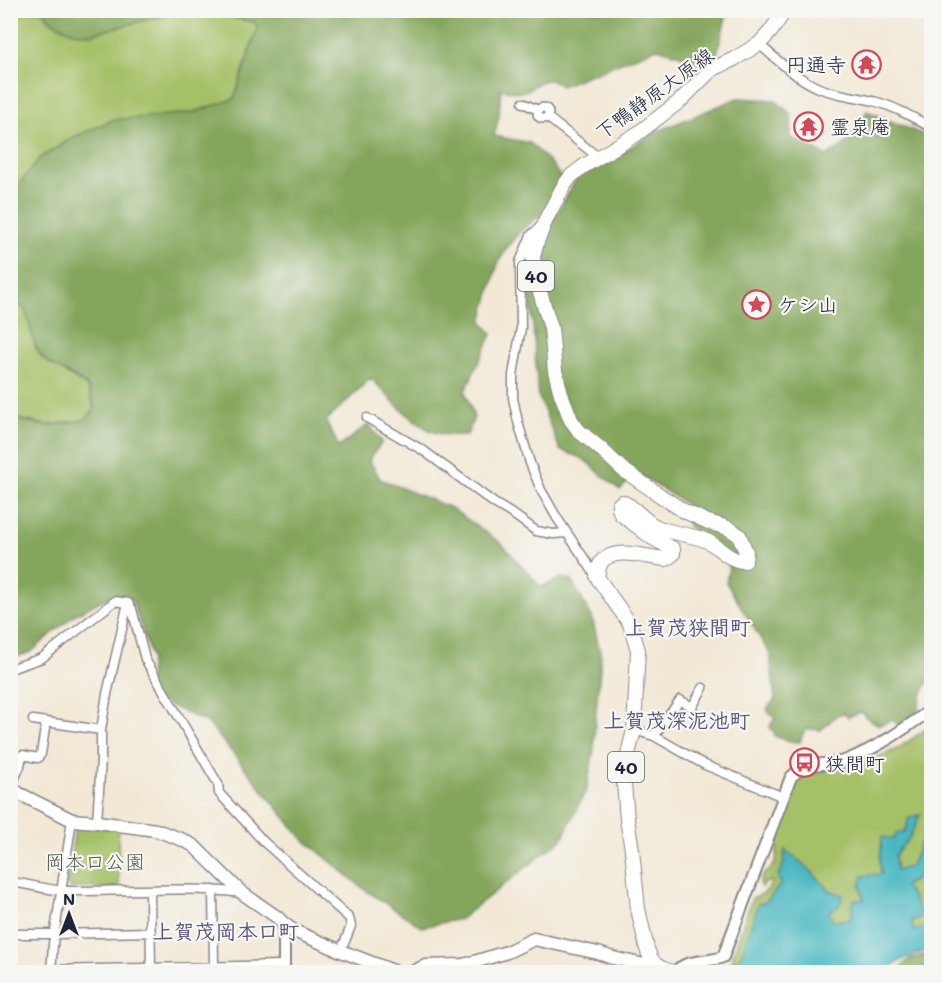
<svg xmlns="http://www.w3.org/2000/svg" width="942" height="983" viewBox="0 0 942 983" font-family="Mali,'Klee One',sans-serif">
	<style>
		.green { fill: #a5c066; stroke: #647150; stroke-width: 1.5 }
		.forest { fill: #84a65b; stroke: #53644b; stroke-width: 1.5 }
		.water { fill: #4ab8c1; stroke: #366d7e; stroke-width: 1.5 }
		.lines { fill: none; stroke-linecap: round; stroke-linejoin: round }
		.minor-casing { stroke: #8a8588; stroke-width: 11 }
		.tertiary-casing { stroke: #8a8588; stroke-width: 14 }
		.secondary-casing { stroke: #8a8588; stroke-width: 15 }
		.primary-casing { stroke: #8a8588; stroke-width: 16 }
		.minor { stroke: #fff; stroke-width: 8 }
		.tertiary { stroke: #fff; stroke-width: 10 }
		.secondary { stroke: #fff; stroke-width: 12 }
		.primary { stroke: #fff; stroke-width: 14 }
		.labels { text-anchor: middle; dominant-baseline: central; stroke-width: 4.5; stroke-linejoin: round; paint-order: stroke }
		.shield { fill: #f6f6f2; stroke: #626272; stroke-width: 1.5 }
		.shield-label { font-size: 18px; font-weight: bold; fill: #22223b }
		.poi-label { font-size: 20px; fill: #22223b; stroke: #f6f6f2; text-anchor: start }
		.street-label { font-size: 20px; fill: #22223b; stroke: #f6f6f2 }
		.park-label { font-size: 20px; fill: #50594a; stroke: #f6f6f2 }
		.neighbourhood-label { font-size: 21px; font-weight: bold; fill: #5b557d; stroke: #f6f6f2 }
	</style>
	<rect width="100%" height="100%" fill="#f6f6f2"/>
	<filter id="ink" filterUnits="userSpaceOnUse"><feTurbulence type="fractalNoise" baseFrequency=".0167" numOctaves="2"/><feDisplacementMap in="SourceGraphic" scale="12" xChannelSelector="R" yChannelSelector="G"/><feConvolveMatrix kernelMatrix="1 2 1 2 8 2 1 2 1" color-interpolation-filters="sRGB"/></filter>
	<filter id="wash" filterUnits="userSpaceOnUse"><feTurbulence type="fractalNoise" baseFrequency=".008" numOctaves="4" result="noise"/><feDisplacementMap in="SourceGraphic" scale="24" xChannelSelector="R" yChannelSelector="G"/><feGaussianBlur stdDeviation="1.35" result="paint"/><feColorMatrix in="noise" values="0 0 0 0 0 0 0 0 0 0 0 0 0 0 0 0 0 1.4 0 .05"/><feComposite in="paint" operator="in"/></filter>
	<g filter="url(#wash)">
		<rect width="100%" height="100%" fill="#f2e8d5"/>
		<!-- green -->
		<path class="green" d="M37,11H43L52,22L73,32L90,34L162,16L193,11H208L256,23L257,29L234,99L191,113L111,121L73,138L41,157L11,194V27L25,12Z
			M10,305L23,307L29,316L34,343L42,358L87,387L94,408L90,415L84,420L47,425L11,417Z
			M931,726V840H922L911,866L896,872L895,855L909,838L919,816L880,857L881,874L860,886L864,901L852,919L833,921L828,911L829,890L808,868L785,850C784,855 785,861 783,866C779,874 776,875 782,884L766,902L740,957L736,960L737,971L764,970L768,972H727L732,964L733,955L752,898C761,896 769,891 772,881L767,882L761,887L760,881L764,873L769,871L776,862L778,841L794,782L800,775L812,769L841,766L860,765L897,749Z
			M76,823L118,828L119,888H71L66,884Z
			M931,845V925L913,932L912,921L922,916L904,886L927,873Z"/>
		<!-- forest -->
		<path class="forest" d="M43,11H203L162,16L91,34L73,32L52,22Z
			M208,11H737L726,17L717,54L700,65L678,54L657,48L561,86C540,70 536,91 521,92C515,93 507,90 501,89L499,116L494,136L530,143L553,166L564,182L558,200L520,232L508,246L498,263L482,321L492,334L465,391L474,417L467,435C457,436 438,435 429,430C406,417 389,397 371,378L326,421L339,447L369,424L382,442L369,460L380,479L451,508L502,544L541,587L562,578L571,580L592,617L601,656L595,723L594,749L587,788L562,839L460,919L422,927L365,890L301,837L208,723L147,695L151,657L132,600L110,596L74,615L31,652L11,659V418L47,426L84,420L90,415L95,408C93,402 91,391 87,386C76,375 53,369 43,358C30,344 32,323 23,307L11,305V194L40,158L72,138L112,120L191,113L234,99L257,29L256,23Z
			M738,98L775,100L791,114V138L827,156L848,142L867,111L931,138V169L924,193L932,196V679C921,689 919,702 918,715L901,726L892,720L879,725L867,718L861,712L848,717L844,713L837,715L821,730L807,729L803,733L800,742L787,741L775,736L774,732L770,728L771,724L775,718L769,713L767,709L775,699L770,654L726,582L730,562L688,526L686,504L637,473L620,490L582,458L560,450L538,395L533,326L529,294L542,276L540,251L546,232L581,171L596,168L656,132Z
			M931,953V972H895L910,959Z"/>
		<!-- water -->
		<path class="water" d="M920,815L909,838L895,855L896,871L911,866L922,840H931L927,873L904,886L910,893L922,916L912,921L913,931L931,925V949L908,957L894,964L887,972H768L763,970L737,971L735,966L736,960L741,956L758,904L766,902L781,884C776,873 779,875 783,865C785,861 784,855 785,850L808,868L829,890L843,895L839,906L829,911L833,921L851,919L854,900H864L860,886L863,876L881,874L880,857L882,837L893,839L898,832H905L909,818Z"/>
	</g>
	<g filter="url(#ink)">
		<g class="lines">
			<defs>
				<path id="minor" d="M759,44C777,60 796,78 819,88C836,95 855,96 873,101C894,106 912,117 932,128
					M523,103L538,110
					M537.5 113a5.5 5.5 0 1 1 11 0a5.5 5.5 0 1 1-11 0Z
					M547,117L598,157
					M540,227L531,235L520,262L521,328L513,375V398L518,422L530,463L541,490L557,518L596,576
					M367,418L424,451L494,503L517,517L536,531L553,534L567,533
					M128,603L132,609L145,659L218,784L219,793L264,842L349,918L351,926L341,951
					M10,669L42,658L115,601L128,603L107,694L101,730V759L97,822
					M33,720L46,722
					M634,730L654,736L705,765L783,797
					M654,736L680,700L692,707L703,688
					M11,787L20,766L22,755L38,758L41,754L46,722L101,730
					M10,882C29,884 47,890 66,891C124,892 184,886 242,893
					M150,890L151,972
					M213,890L214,966
					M10,934H54L151,932
					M51,970L284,965
					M51,972L53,944L72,820"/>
				<path id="tertiary" d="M284,924V972
					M675,972C688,958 706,963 723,957L791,777C795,774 800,768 805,766C819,763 833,765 847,760C879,747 904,729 932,709"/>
				<path id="secondary" d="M10,786L18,793L72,820L97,822L156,830L183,840L194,846L242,893L277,917L284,924L294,931L341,951L396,972
					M413,972L421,968L426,966L462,965L471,963L507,952L534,939L598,953L613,958L649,966L656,965"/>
				<path id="primary" d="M672,972L663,969L656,965L651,959L647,949L638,909L632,850L627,819L624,784L629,750L634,730L638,650L630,624L597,577C598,571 599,563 604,559C621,547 647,558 666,559L673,554V549L651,537L621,514L619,508V505L622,502C633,505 643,520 655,526C672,535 692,533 709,542C720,548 731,562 745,561L746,552L739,535L736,533L728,528L708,522L684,511L661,496L622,469L602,450L579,431L571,420L561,394L555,371L551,328L539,289L534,264L533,257L537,242L547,217L563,187L571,176L584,166L637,134L680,101L711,70L734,59L759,44L771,31L785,10"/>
			</defs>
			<!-- minor casing -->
			<use href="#minor" class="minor-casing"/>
			<!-- tertiary casing -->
			<use href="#tertiary" class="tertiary-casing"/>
			<!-- secondary casing -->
			<use href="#secondary" class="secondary-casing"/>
			<!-- primary casing -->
			<use href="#primary" class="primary-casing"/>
			<!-- minor -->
			<use href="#minor" class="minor"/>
			<!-- tertiary -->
			<use href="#tertiary" class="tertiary"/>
			<!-- secondary -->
			<use href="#secondary" class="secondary"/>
			<!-- primary -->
			<use href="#primary" class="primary"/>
		</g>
	</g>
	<!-- icons -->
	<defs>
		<symbol id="temple-ring" viewBox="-11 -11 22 22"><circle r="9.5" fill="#f6f6f2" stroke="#d1495b" stroke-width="1.5"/><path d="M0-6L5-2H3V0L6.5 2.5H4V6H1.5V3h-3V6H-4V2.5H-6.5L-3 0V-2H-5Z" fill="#d1495b"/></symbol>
		<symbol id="sight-ring" viewBox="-11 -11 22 22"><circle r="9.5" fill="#f6f6f2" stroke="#d1495b" stroke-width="1.5"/><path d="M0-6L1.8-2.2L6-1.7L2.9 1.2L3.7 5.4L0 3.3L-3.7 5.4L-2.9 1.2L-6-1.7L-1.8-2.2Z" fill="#d1495b"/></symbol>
		<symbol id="bus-ring" viewBox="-11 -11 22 22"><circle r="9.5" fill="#f6f6f2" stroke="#d1495b" stroke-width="1.5"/><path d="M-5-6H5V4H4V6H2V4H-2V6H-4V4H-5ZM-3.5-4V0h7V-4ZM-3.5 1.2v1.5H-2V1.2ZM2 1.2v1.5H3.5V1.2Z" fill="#d1495b"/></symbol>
	</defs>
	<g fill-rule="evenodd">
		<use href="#temple-ring" x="850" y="48" width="33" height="33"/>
		<use href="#temple-ring" x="792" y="110" width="33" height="33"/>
		<use href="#sight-ring" x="740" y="288" width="33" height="33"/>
		<use href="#bus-ring" x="788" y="746" width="33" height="33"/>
	</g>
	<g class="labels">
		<!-- shield labels -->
		<g class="shield">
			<rect x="518" y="261" width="36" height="30" rx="4.5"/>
			<rect x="608" y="752" width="36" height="30" rx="4.5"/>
		</g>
		<g class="shield-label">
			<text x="536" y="276">40</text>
			<text x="626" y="767">40</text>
		</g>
		<!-- poi labels -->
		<g class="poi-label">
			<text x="846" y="64" text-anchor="end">円通寺</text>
			<text x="830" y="126">霊泉庵</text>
			<text x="778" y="304">ケシ山</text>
			<text x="825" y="763">狭間町</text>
		</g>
		<!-- street labels -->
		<g class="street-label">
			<text transform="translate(654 93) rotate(-36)">下鴨静原大原線</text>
		</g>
		<!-- park labels -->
		<g class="park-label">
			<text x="95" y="861">岡本口公園</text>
		</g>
		<!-- neighbourhood labels -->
		<g class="neighbourhood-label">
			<text x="688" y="626">上賀茂狭間町</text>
			<text x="677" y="719">上賀茂深泥池町</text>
			<text x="226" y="930">上賀茂岡本口町</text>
		</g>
	</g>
	<!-- margin -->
	<rect width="942" height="983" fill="none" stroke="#f6f6f2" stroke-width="36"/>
	<!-- north arrow -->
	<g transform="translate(69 914)" stroke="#f6f6f2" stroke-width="4.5" paint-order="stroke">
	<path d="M0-4.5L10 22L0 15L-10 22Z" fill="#22223b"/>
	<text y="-9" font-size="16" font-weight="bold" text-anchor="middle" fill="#22223b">N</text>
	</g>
</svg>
